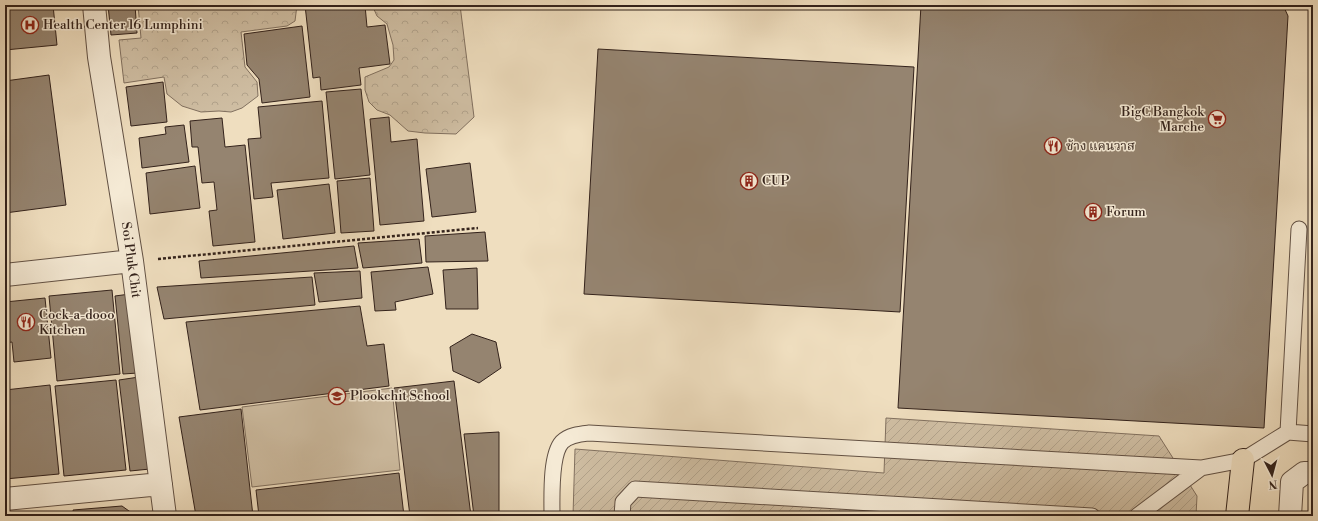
<svg xmlns="http://www.w3.org/2000/svg" width="1318" height="521" viewBox="0 0 1318 521" font-family="'Libre Bodoni','Noto Serif Thai',serif">
	<style>
		.forest { fill: url(#forest-crowns); stroke: #81705f }
		.garden { fill: url(#garden-furrows); stroke: #81705f }
		.pitch { fill: #cfbea3; stroke: #81705f }
		.building { fill: #958470; stroke: #33221b }
		.lines { fill: none; stroke-linecap: round; stroke-linejoin: round }
		.service-casing { stroke: #625144; stroke-width: 17 }
		.minor-casing { stroke: #625144; stroke-width: 24 }
		.motorway-casing { stroke: #33221b; stroke-width: 24 }
		.path { stroke: #33221b; stroke-width: 2.5; stroke-dasharray: 3 2; stroke-linecap: butt }
		.service { stroke: #f5ead5; stroke-width: 15 }
		.minor { stroke: #f5ead5; stroke-width: 22 }
		.motorway { stroke: #efdebf; stroke-width: 22 }
		.labels { text-anchor: middle; dominant-baseline: central; stroke-width: 3; stroke-linejoin: round; paint-order: stroke }
		.poi-label { font-size: 13px; fill: #33221b; stroke: #f5ead5; text-anchor: start }
		.street-label { font-size: 13px; fill: #33221b; stroke: #f5ead5 }
	</style>
	<defs>
		<pattern id="forest-crowns" width="20" height="18" patternUnits="userSpaceOnUse"><rect width="20" height="18" fill="#cfbea3"/><path d="M2 6a3 3 0 1 1 6 0M12 15a3 3 0 1 1 6 0" fill="none" stroke="#b2a38c"/></pattern>
		<pattern id="garden-furrows" width="10" height="10" patternUnits="userSpaceOnUse"><rect width="10" height="10" fill="#cfbea3"/><path d="M-1 1l2-2M0 10L10 0M9 11l2-2" fill="none" stroke="#b2a38c"/></pattern>
	</defs>
	<rect width="100%" height="100%" fill="#efdebf"/>
	<filter id="stains"><feTurbulence type="fractalNoise" baseFrequency=".005" numOctaves="4"/><feColorMatrix values="0 0 0 0 .2 0 0 0 0 .09 0 0 0 0 .02 0 0 0 .5 -.17"/></filter>
	<radialGradient id="worn" r=".72"><stop offset=".6" stop-color="#630" stop-opacity="0"/><stop offset="1" stop-color="#630" stop-opacity=".3"/></radialGradient>
	<!-- forest -->
	<path class="forest" d="M138,5H297L295,21L287,26L241,32L245,67L257,82L258,96L242,108L231,112L219,111L201,112L182,106L167,94L164,77L124,83L119,40L141,38Z
		M372,5H460L474,117L456,134L425,133L408,131L390,115L377,110L369,102L365,90V77L389,67L394,60L393,45L387,24L377,16Z"/>
	<!-- garden -->
	<path class="garden" d="M886,418L1159,436L1197,496L1196,516H573L575,449L884,473Z"/>
	<!-- pitch -->
	<path class="pitch" d="M392,388L400,470L252,487L242,407Z"/>
	<!-- building -->
	<path class="building" d="M5,5H53L57,45L5,50Z
		M108,5H135L137,33L111,35Z
		M305,5H365L367,27L385,25L390,64L359,68L361,85L321,90L320,77L313,78Z
		M921,5H1283L1288,16L1264,428L898,408Z
		M302,26L310,97L262,103L259,79L247,65L244,34Z
		M598,49L914,67L900,312L584,294Z
		M49,75L66,205L5,213V81Z
		M163,82L167,122L131,126L126,87Z
		M361,89L370,175L335,179L326,92Z
		M322,101L329,178L271,183L273,197L254,199L248,139L261,138L258,107Z
		M389,117L391,142L417,139L424,221L380,225L370,119Z
		M222,118L225,147L245,145L255,242L213,246L209,211L217,210L214,182L202,183L198,147H192L190,121Z
		M184,125L189,162L142,168L139,138L166,134L165,127Z
		M470,163L476,212L432,217L426,169Z
		M195,166L200,208L150,214L146,173Z
		M370,178L374,231L341,233L337,181Z
		M329,184L335,233L283,239L277,190Z
		M485,232L488,261L426,262L425,236Z
		M419,239L422,263L363,268L358,243Z
		M354,246L358,268L201,278L199,261Z
		M428,267L433,294L395,302L396,310L375,311L371,272Z
		M477,268L478,309H446L443,270Z
		M360,271L362,298L319,302L314,273Z
		M312,277L315,305L164,319L157,287Z
		M112,290L120,374L57,381L49,296Z
		M130,294L138,373L123,374L115,296Z
		M45,298L51,358L14,362L12,342L5,343V302Z
		M360,306L367,346L384,344L389,386L200,410L186,322Z
		M472,334L496,342L501,368L479,383L453,371L450,347Z
		M139,377L150,469L130,471L119,380Z
		M116,380L126,470L64,476L55,386Z
		M454,381L471,516H410L394,388Z
		M50,385L59,474L5,479V390Z
		M241,409L253,516H196L179,417Z
		M499,432V516H474L464,434Z
		M399,473L404,516H259L256,490Z
		M122,506L136,516H74L73,510Z
		M64,514V516H40Z"/>
	<g class="lines">
		<defs>
			<path id="service" d="M1288,432L1299,229
				M1288,432L1313,434
				M552,516C552,498 550,455 562,442C569,435 580,434 589,433L1201,468L1243,460L1288,432
				M622,516L623,502L635,489L1092,516
				M1137,516L1201,468"/>
			<path id="minor" d="M94,5L99,57L132,261L165,516
				M5,275L132,261
				M5,499L161,484
				M1290,516L1292,482L1304,473H1313"/>
			<path id="motorway" d="M1237,516L1243,460"/>
		</defs>
		<!-- service casing -->
		<use href="#service" class="service-casing"/>
		<!-- minor casing -->
		<use href="#minor" class="minor-casing"/>
		<!-- motorway casing -->
		<use href="#motorway" class="motorway-casing"/>
		<!-- path -->
		<path class="path" d="M158,259L478,228"/>
		<!-- service -->
		<use href="#service" class="service"/>
		<!-- minor -->
		<use href="#minor" class="minor"/>
		<!-- motorway -->
		<use href="#motorway" class="motorway"/>
	</g>
	<!-- icons -->
	<defs>
		<symbol id="hospital-ring" viewBox="-11 -11 22 22"><circle r="9.5" fill="#f5ead5" stroke="#8f2418" stroke-width="1.5"/><path d="M-5-5h3v3.5h4V-5h3V5h-3V1.5h-4V5h-3Z" fill="#8f2418"/></symbol>
		<symbol id="supermarket-ring" viewBox="-11 -11 22 22"><circle r="9.5" fill="#f5ead5" stroke="#8f2418" stroke-width="1.5"/><path d="M-6-5.5h2.5l.6 2H6L4.5 2H-2.5L-4.4-4H-6ZM-1.5 3.2a1.3 1.3 0 1 0 .1 0ZM3 3.2a1.3 1.3 0 1 0 .1 0Z" fill="#8f2418"/></symbol>
		<symbol id="restaurant-ring" viewBox="-11 -11 22 22"><circle r="9.5" fill="#f5ead5" stroke="#8f2418" stroke-width="1.5"/><path d="M-5-6h1v4h1v-4h1v4h1v-4h1v5L-1.5 .5V6h-2V.5L-5-1ZM5-6V6H3V1.5H1.5Q1.5-4 5-6Z" fill="#8f2418"/></symbol>
		<symbol id="building-ring" viewBox="-11 -11 22 22"><circle r="9.5" fill="#f5ead5" stroke="#8f2418" stroke-width="1.5"/><path d="M-4-6H4V6H1V3H-1V6H-4ZM-2.5-4.3h1.7v1.8h-1.7ZM.8-4.3h1.7v1.8H.8ZM-2.5-1h1.7V.8h-1.7ZM.8-1h1.7V.8H.8Z" fill="#8f2418"/></symbol>
		<symbol id="school-ring" viewBox="-11 -11 22 22"><circle r="9.5" fill="#f5ead5" stroke="#8f2418" stroke-width="1.5"/><path d="M0-5L7-2L0 1L-7-2ZM-4 1L0 2.5L4 1V4Q0 6-4 4Z" fill="#8f2418"/></symbol>
	</defs>
	<g fill-rule="evenodd">
		<use href="#hospital-ring" x="20" y="15" width="20" height="20"/>
		<use href="#supermarket-ring" x="1207" y="109" width="20" height="20"/>
		<use href="#restaurant-ring" x="1043" y="136" width="20" height="20"/>
		<use href="#building-ring" x="739" y="171" width="20" height="20"/>
		<use href="#building-ring" x="1083" y="202" width="20" height="20"/>
		<use href="#restaurant-ring" x="16" y="312" width="20" height="20"/>
		<use href="#school-ring" x="327" y="386" width="20" height="20"/>
	</g>
	<g class="labels">
		<!-- poi labels -->
		<g class="poi-label">
			<text x="43" y="25">Health Center 16 Lumphini</text>
			<text x="1204" y="112" text-anchor="end">BigC Bangkok<tspan x="1204" dy="15">Marche</tspan></text>
			<text x="1066" y="146">ช้าง แคนวาส</text>
			<text x="762" y="181">CUP</text>
			<text x="1106" y="212">Forum</text>
			<text x="39" y="315">Cock-a-dooo<tspan x="39" dy="15">Kitchen</tspan></text>
			<text x="350" y="396">Plookchit School</text>
		</g>
		<!-- street labels -->
		<g class="street-label">
			<text transform="translate(131 260) rotate(82)">Soi Pluk Chit</text>
		</g>
	</g>
	<!-- margin -->
	<rect width="1318" height="521" fill="none" stroke="#efdebf" stroke-width="20"/>
	<rect x="6" y="6" width="1306" height="509" fill="none" stroke="#33221b" stroke-width="2"/>
	<rect x="10" y="10" width="1298" height="501" fill="none" stroke="#33221b"/>
	<!-- north arrow -->
	<g transform="translate(1272 475) rotate(174)" stroke="#f5ead5" stroke-width="3" paint-order="stroke">
	<path d="M0-3L7 15L0 10L-7 15Z" fill="#33221b"/>
	<text y="-6" font-size="11" font-weight="bold" text-anchor="middle" fill="#33221b">N</text>
	</g>
	<rect width="100%" height="100%" filter="url(#stains)"/>
	<rect width="100%" height="100%" fill="url(#worn)"/>
</svg>
